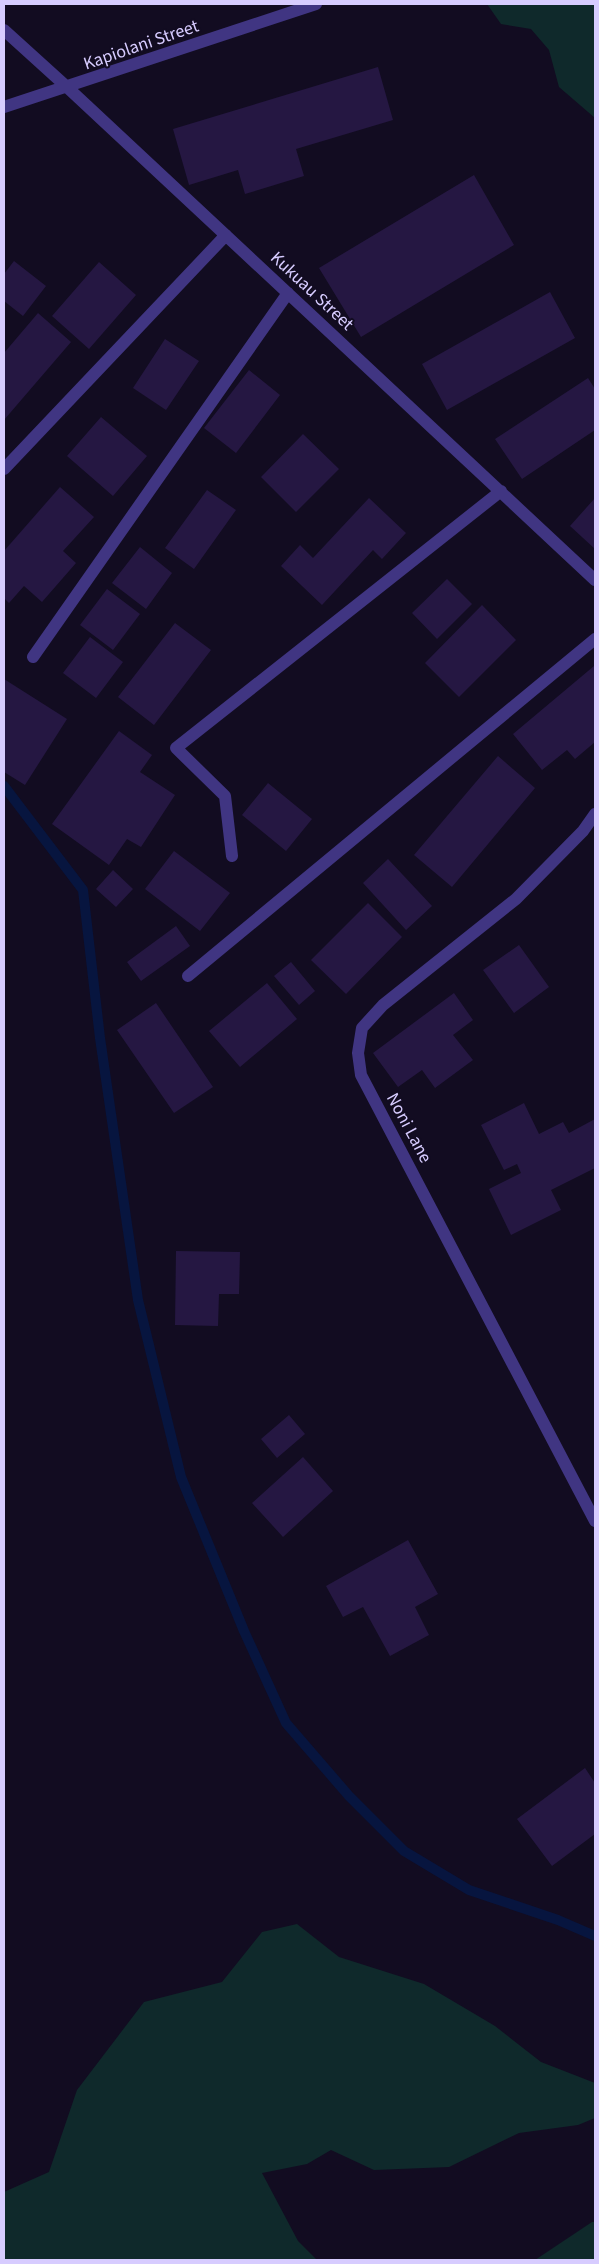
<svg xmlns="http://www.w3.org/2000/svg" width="599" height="2264" viewBox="0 0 599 2264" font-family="'Source Sans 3',sans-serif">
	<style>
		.green { fill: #0f292b }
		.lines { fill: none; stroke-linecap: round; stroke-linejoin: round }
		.stream { stroke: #07153f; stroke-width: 10 }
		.building { fill: #251742 }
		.minor { stroke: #403582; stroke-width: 12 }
		.labels { text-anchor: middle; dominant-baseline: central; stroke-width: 4; stroke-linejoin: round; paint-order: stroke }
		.street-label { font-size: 18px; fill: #d7ccff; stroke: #120c21 }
	</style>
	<rect width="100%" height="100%" fill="#120c21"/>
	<!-- green -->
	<path class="green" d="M487,4H595V118L559,87L549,50L531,29L501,24Z
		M297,1924L339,1957L424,1984L495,2026L541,2062L595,2083V2118L578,2125L519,2133L449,2167L374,2170L331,2150L307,2164L262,2173L298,2241L317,2260H4V2192L49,2172L77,2090L144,2002L222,1982L262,1932Z
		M592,2222H595V2260H535Z"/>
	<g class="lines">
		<!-- stream -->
		<path class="stream" d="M4,786L83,890L100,1038L138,1300L181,1477L244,1631L286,1723L349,1796L404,1851L469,1890L558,1920L595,1936"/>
	</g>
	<!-- building -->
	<path class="building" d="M378,67L393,120L296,149L304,176L245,194L238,170L189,185L173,129Z
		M474,175L514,245L361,337L319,268Z
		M14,261L46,286L23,316L4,301V274Z
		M99,262L136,295L89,349L52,316Z
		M550,292L575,338L447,410L422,364Z
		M38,313L71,342L4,420V353Z
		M165,339L199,361L166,410L133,388Z
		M249,370L280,395L236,453L204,428Z
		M588,378L595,389V430L522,479L495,439Z
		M101,417L147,456L113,496L67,456Z
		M303,434L339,469L296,512L261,477Z
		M60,487L94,517L63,551L76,563L42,602L24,586L9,603L4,598V551Z
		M207,490L236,510L194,569L165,548Z
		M369,498L406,533L382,559L373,550L322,605L281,566L300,545L313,558Z
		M595,498V549L570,526Z
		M140,547L172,573L146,609L112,583Z
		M447,579L472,604L437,639L412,613Z
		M107,589L140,614L113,650L80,625Z
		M482,605L516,640L459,697L425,663Z
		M175,623L211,650L154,725L118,697Z
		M90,637L123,662L96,698L63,673Z
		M594,666L595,742L575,759L567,750L542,770L513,734Z
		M4,679L67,719L25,785L4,772V729L5,727L4,725Z
		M119,731L152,755L140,772L175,795L141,847L127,839L109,865L52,824Z
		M498,756L535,788L452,887L414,855Z
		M268,783L312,819L286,851L242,815Z
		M174,851L230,893L200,931L145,889Z
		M388,859L432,906L406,930L363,883Z
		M113,870L133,889L116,907L96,889Z
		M368,903L402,937L346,994L311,960Z
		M176,926L190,946L141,981L127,962Z
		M519,945L549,987L514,1013L483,970Z
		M291,962L315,991L299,1005L274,976Z
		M267,983L297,1019L240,1067L209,1031Z
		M454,993L473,1020L453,1035L473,1060L435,1088L422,1070L398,1087L373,1053Z
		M156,1003L213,1087L174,1113L117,1030Z
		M524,1103L539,1134L563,1122L569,1133L595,1119V1168L551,1190L561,1210L511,1235L489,1189L521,1173L517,1164L504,1170L481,1125Z
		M176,1251L240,1252L239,1294H219L218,1326L175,1325Z
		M289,1415L305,1434L277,1458L261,1439Z
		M303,1457L333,1491L283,1537L252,1503Z
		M408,1540L438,1594L415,1607L429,1635L390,1656L363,1607L343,1617L326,1586Z
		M585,1768L595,1783V1834L552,1866L517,1819Z"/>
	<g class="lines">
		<!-- minor -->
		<path class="minor" d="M4,30L68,88L595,580
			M4,107L316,4
			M4,469L226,235
			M33,657L288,293
			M595,814L583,831L516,899L383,1005L362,1028L358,1053L361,1075L595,1521
			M232,856L225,796L176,748L501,491
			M188,976L595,639"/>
	</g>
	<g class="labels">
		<!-- street labels -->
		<g class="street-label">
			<text transform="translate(141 45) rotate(-19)">Kapiolani Street</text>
			<text transform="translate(312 291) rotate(43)">Kukuau Street</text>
			<text transform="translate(409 1128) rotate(62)">Noni Lane</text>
		</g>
	</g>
	<!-- border -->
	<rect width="599" height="2264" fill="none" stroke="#d7ccff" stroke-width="10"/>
</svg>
